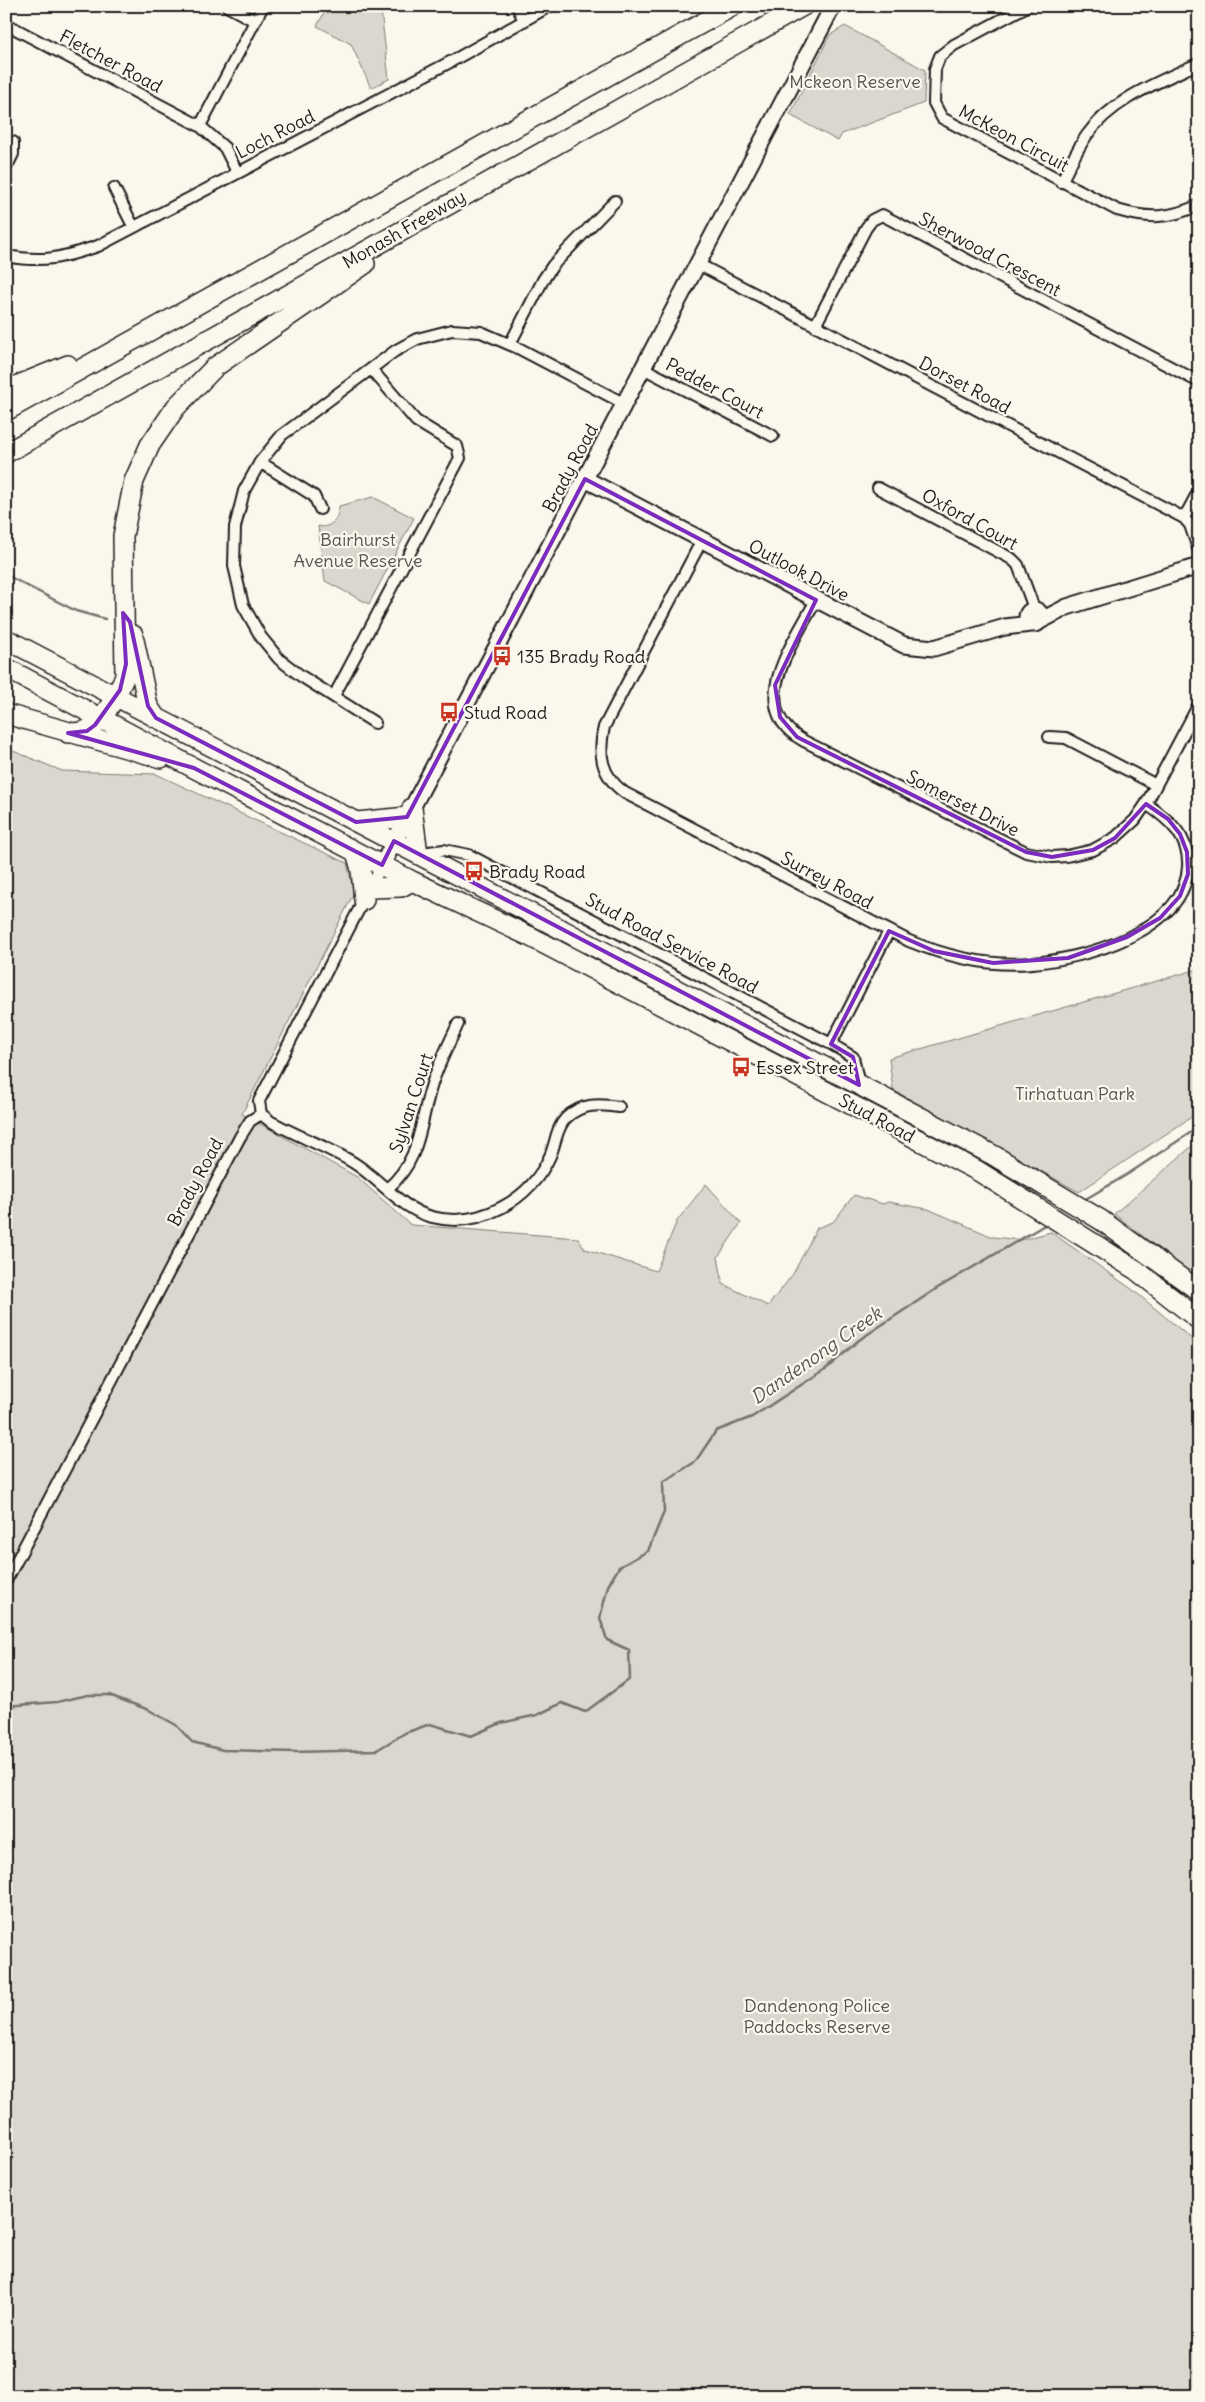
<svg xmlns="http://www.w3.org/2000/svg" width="1205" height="2402" viewBox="0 0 1205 2402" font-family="Delius,sans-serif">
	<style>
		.green { fill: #dad7ce; stroke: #7b7a75 }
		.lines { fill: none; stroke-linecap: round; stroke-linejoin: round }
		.stream { stroke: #74726e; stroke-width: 2.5 }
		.street-casing { stroke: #1c1c1c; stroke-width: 14 }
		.secondary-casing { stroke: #1c1c1c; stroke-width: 19 }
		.highway-casing { stroke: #1c1c1c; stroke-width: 22 }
		.street { stroke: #fbf7ec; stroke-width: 10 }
		.secondary { stroke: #fbf7ec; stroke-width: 15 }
		.highway { stroke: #fbf7ec; stroke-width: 19 }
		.marked { fill: none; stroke: #7b2cbf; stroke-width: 4; stroke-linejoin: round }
		.labels { text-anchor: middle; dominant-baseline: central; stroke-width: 4.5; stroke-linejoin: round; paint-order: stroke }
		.street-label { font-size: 18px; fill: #1c1c1c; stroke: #fbf7ec }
		.park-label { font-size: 18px; fill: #555451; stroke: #fbf7ec }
		.poi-label { font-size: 18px; fill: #1c1c1c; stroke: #fbf7ec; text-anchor: start }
		.water-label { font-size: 19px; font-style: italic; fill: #575653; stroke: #fbf7ec }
	</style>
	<rect width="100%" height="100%" fill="#fbf7ec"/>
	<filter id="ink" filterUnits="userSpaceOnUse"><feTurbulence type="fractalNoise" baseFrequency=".02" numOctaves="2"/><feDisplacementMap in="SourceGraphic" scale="10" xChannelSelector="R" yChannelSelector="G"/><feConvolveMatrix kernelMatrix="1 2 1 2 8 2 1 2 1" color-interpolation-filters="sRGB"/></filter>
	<g filter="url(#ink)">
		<!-- green -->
		<path class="green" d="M328,6H388L381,11L389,79L371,88L351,44L317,26Z
			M845,26L925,70L924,103L842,134L838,141L790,115L830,35Z
			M373,497L414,518L369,604L325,581L318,526C331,530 339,517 339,506Z
			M6,748L62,771L156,774L347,863L354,893L242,1114L357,1177L411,1225L578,1238L585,1249L656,1271L677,1221L706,1184L741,1223L718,1257L723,1284L768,1306L793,1274L817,1228L833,1222L854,1195L883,1204L888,1202L928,1209L993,1237L1021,1240L1051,1232L1133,1290L1199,1345V2396H6Z
			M1199,966V1112L1079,1192L893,1090L889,1058L1195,970Z
			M1199,1140V1280L1114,1214Z"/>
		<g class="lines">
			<!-- stream -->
			<path class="stream" d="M6,575L76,611L105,619
				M1084,1200L1128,1174L1199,1127
				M6,1706L57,1702L88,1695H109L149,1710L176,1725L192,1742L223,1750L294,1752L377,1750L405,1733L430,1724L471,1736L501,1723L537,1715L562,1703L585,1712L630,1679L629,1650L607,1640L600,1618L608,1586L619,1567L648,1551L664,1512L663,1482L695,1462L716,1431L752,1417L827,1368L859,1340L936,1289L1048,1223"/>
			<defs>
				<path id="street" d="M227,6L255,21
					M517,6L524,21
					M1027,6L954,45L940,56L935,69L934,103L942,118L1117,210C1148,219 1169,219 1199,205
					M6,24L200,126
					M6,168L13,154V142
					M237,172L225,148L200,126L263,6
					M1061,182C1070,166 1077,149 1087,135C1113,98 1160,82 1199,63
					M114,188L133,226
					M6,256C44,263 62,258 98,246L452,61L550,6
					M698,264L1184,518L1190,525L1199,551
					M815,326L866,228L872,220L882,215L1199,382
					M510,344L543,280L553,265L615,201
					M643,368L773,436
					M260,462L314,496L320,509
					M878,488L1012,559L1018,565L1035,611
					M1184,518L1199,490
					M702,540L604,727C598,754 601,776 625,793L909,941C948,957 989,967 1032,963C1084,959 1185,931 1188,867C1190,837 1169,819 1146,804
					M816,600C795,641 743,708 804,741L1026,852L1052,857L1067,856L1093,850L1115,838L1135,820L1146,804L1199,704
					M334,696L460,458L457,446L416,421L372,370
					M375,723L301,676L279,659L261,637L243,605L234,566L235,527L244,491L260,462L282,435L395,351L417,339L452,330L481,332L520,349L625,404
					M1049,737L1066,738L1156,785
					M421,853L444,850L469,855L831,1044L853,1057L859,1085
					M831,1044L889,931
					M261,1114L270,1121C297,1136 328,1147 354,1163C381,1180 401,1209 432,1217C479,1229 531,1200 550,1156C556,1143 556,1128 566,1118C581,1103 600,1104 619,1107
					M261,1114L259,1101L382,865
					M387,1189C422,1159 419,1124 432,1084C439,1063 449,1044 458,1024
					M6,1581L240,1137L250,1121L261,1114"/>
				<path id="secondary" d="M585,479L904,645L934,648L1005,627L1031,624
					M1027 617a7 7 0 1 1 14 0a7 7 0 1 1-14 0Z
					M1040,621L1067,607L1199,566
					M382,865L833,6"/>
				<path id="highway" d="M6,390L68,365
					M6,411L733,6
					M6,453L803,6
					M133,635L148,706L156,718
					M6,639L993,1155L1101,1220L1199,1291
					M6,668L194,768L412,881L529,936L978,1171L1136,1270L1199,1320
					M6,714L161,758
					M68,733C74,733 82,733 87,730C103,723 119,691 125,676L123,536L134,481L150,445L176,407L215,367L365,264
					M412,808L418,854
					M357,822L407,817
					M356,852L361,870L364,900
					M370,888L401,887L412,881"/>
			</defs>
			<!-- street casing -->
			<use href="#street" class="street-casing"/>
			<!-- secondary casing -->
			<use href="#secondary" class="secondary-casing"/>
			<!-- highway casing -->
			<use href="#highway" class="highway-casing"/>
			<!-- street -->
			<use href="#street" class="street"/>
			<!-- secondary -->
			<use href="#secondary" class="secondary"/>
			<!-- highway -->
			<use href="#highway" class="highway"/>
		</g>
	</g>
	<!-- marked area -->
	<path class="marked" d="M585,479L816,600L775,685L780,717L797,737L1026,852L1052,857L1093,850L1115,838L1146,804L1168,819L1180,834L1187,852L1188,874L1180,896L1160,918L1127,937L1068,958L993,963L934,951L889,931L831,1044L853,1057L859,1085L394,841L382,865L194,768L68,733L87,731L95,725L120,690L126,664L123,613L130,622L148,706L156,718L356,822L407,817Z"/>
	<!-- icons -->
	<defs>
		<symbol id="bus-bare" viewBox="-9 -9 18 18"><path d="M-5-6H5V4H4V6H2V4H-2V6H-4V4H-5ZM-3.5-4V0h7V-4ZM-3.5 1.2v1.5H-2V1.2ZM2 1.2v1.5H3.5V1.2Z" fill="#c8321e" stroke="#fbf7ec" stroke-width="2.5" paint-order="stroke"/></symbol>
	</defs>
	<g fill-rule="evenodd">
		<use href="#bus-bare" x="488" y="642" width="28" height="28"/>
		<use href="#bus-bare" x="435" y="698" width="28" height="28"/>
		<use href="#bus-bare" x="460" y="857" width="28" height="28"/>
		<use href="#bus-bare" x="727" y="1053" width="28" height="28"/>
	</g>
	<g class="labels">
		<!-- street labels -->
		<g class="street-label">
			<text transform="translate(111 61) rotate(28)">Fletcher Road</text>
			<text transform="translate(275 134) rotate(-27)">Loch Road</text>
			<text transform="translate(1014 138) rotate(28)">McKeon Circuit</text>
			<text transform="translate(404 229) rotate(-30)">Monash Freeway</text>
			<text transform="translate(990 254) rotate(28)">Sherwood Crescent</text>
			<text transform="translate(965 385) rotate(28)">Dorset Road</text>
			<text transform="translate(715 388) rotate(28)">Pedder Court</text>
			<text transform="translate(570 468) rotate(-62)">Brady Road</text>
			<text transform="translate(970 519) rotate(29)">Oxford Court</text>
			<text transform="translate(799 570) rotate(28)">Outlook Drive</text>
			<text transform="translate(963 803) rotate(27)">Somerset Drive</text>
			<text transform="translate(827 880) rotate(28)">Surrey Road</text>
			<text transform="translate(672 943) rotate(28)">Stud Road Service Road</text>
			<text transform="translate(411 1103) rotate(-72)">Sylvan Court</text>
			<text transform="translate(877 1118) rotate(28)">Stud Road</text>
			<text transform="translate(195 1182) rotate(-62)">Brady Road</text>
		</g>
		<!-- park labels -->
		<g class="park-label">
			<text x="855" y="81">Mckeon Reserve</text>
			<text x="358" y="539">Bairhurst<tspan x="358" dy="21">Avenue Reserve</tspan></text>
			<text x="1075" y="1093">Tirhatuan Park</text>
			<text x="817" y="2005">Dandenong Police<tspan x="817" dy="21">Paddocks Reserve</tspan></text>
		</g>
		<!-- poi labels -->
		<g class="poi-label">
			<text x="517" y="656">135 Brady Road</text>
			<text x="464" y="712">Stud Road</text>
			<text x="489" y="871">Brady Road</text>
			<text x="756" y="1067">Essex Street</text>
		</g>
		<!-- water labels -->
		<g class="water-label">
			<text transform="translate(816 1355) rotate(-35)">Dandenong Creek</text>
		</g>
	</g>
	<!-- margin -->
	<rect width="1205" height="2402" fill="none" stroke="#fbf7ec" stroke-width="25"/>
	<rect x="12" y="12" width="1180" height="2377" fill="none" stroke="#1c1c1c" stroke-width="2" filter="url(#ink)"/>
</svg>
